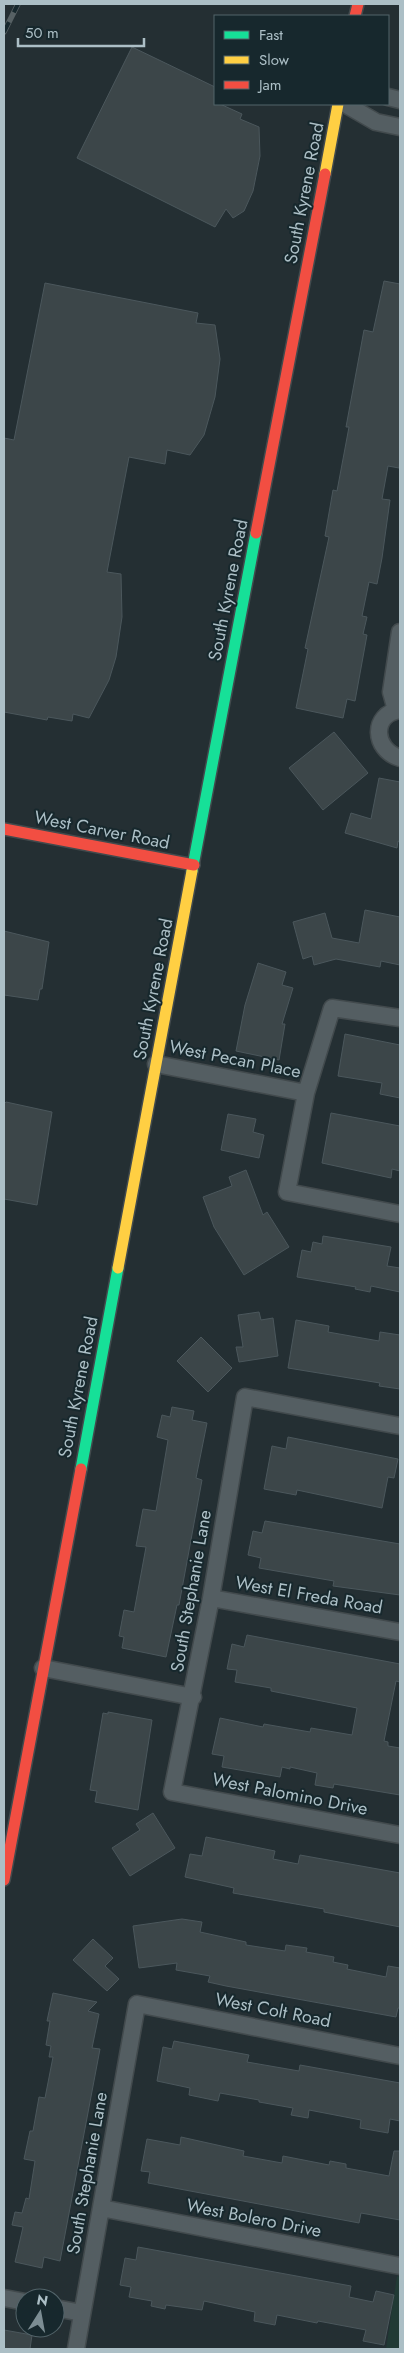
<svg xmlns="http://www.w3.org/2000/svg" width="404" height="2353" viewBox="0 0 404 2353" font-family="Jost,sans-serif">
	<style>
		.park { fill: #213a35 }
		.building { fill: #3c4649; stroke: #4b575c }
		.lines { fill: none; stroke-linecap: round; stroke-linejoin: round }
		.street-casing { stroke: #424a4d; stroke-width: 19 }
		.fast-casing { stroke: #424a4d; stroke-width: 14 }
		.slow-casing { stroke: #424a4d; stroke-width: 14 }
		.jam-casing { stroke: #424a4d; stroke-width: 14 }
		.street { stroke: #545e62; stroke-width: 16 }
		.fast { stroke: #16e098; stroke-width: 11 }
		.slow { stroke: #ffcf43; stroke-width: 11 }
		.jam { stroke: #f24e42; stroke-width: 11 }
		.rail-casing { stroke: #576164; stroke-width: 5.5 }
		.rail { stroke: #17282d; stroke-width: 4; stroke-dasharray: 11; stroke-linecap: butt }
		.labels { text-anchor: middle; dominant-baseline: central; stroke-width: 4; stroke-linejoin: round; paint-order: stroke }
		.street-label { font-size: 18px; fill: #acbfc6; stroke: #17282d }
	</style>
	<rect width="100%" height="100%" fill="#242f33"/>
	<!-- park -->
	<path class="park" d="M397,2276L400,2277V2349H386Z"/>
	<!-- building -->
	<path class="building" d="M132,47L215,87V104H220L242,114L240,119L259,127L260,156L253,191L244,211L233,218L226,209L215,227L77,158Z
		M384,281L400,284V458L399,468L388,466L382,499L390,500L382,558L377,584L369,582L362,616L367,617L363,634L367,635L355,701L347,699L343,718L296,708L308,649L305,648L329,537L325,536L333,490L337,491L349,427H346L364,330L373,332Z
		M45,283L198,313L196,323L215,325L220,359L215,397L204,435L190,455L167,450L165,464L129,457L107,572L121,574L122,617L116,657L109,680L89,718L73,714L72,721L48,717L47,720L4,712V438L14,440Z
		M334,732L368,773L323,810L289,768Z
		M379,778L400,782V842L398,841L397,848L345,833L351,813L371,819Z
		M365,910L400,917V965L381,961L380,967L336,959L314,965L312,956L303,959L293,922L325,913L332,938L359,943Z
		M4,931L49,942L42,989H40L38,1000L4,995Z
		M258,963L286,972L282,985L293,988L282,1024H285L279,1060L236,1051L245,1005Z
		M345,1034L400,1045V1098L380,1094L382,1083L338,1076Z
		M6,1102L52,1112L37,1205L4,1199V1104Z
		M331,1113L400,1126V1171L392,1169L391,1178L322,1163Z
		M228,1114L256,1119L253,1132L264,1135L259,1158L221,1150Z
		M246,1170L263,1215L267,1212L289,1247L244,1275L214,1227L203,1197L232,1186L229,1177Z
		M323,1236L391,1247L387,1266L400,1268V1292L371,1286L370,1292L355,1289L356,1287L297,1277L302,1250L311,1252L313,1242L322,1244Z
		M259,1312L261,1320L273,1318L278,1356L239,1362L236,1347H243L238,1315Z
		M296,1320L329,1326L328,1332L379,1341L380,1332L400,1335V1389L379,1386L380,1383L288,1368Z
		M201,1337L232,1368L208,1392L177,1361Z
		M172,1407L194,1411L192,1420L207,1423L196,1478L202,1480L179,1605H177L166,1657L122,1648L124,1637L119,1636L124,1610L134,1612L146,1547L136,1546L143,1509L156,1511L168,1440L157,1437L162,1415L170,1417Z
		M288,1437L398,1459L394,1478L388,1477L382,1508L297,1490L296,1495L264,1489L272,1446L286,1449Z
		M265,1521L400,1544V1595L333,1586L334,1581L259,1568L261,1558L248,1555L253,1531L262,1533Z
		M247,1635L400,1664V1682L396,1681L384,1741L388,1742V1746L400,1748V1795L334,1784L333,1788L315,1785L317,1773L290,1767V1769L282,1767L280,1777L222,1767L224,1756L212,1754L220,1718L263,1727L264,1724L310,1732L311,1728L352,1735L357,1708L271,1691V1688L235,1682L237,1670L227,1669L232,1644L244,1647Z
		M108,1712L152,1720L138,1810L95,1802L97,1791L90,1790L103,1713L108,1714Z
		M153,1813L175,1848L130,1876L112,1848L140,1830L136,1824Z
		M206,1837L275,1851L273,1859L298,1864L300,1855L400,1873V1927L324,1912V1909L233,1893L234,1888L185,1877L190,1854L202,1856Z
		M182,1919L202,1922L200,1932L246,1942V1945L285,1951L286,1945L307,1948L306,1952L334,1957L333,1962L348,1965L347,1969L386,1977L388,1966L400,1968V2008H398L396,2017L226,1986L208,1982L210,1976L176,1970L177,1963L139,1968L133,1926Z
		M93,1939L113,1958L105,1966L119,1979L107,1991L73,1960Z
		M53,1993L97,2002L88,2011L99,2014L92,2048L100,2049L60,2261L44,2257L42,2268L15,2262L23,2227L12,2225L15,2212L22,2213L26,2198L29,2199L35,2161L24,2159L30,2131H33L39,2097L45,2098L53,2057H49L51,2046L46,2045L50,2021H47Z
		M174,2041L249,2055L247,2062L299,2071L300,2065L400,2083V2121L390,2119L388,2133L360,2128L361,2120L309,2110L308,2118L291,2115L293,2108L259,2102V2100L220,2093L218,2101L189,2095L190,2088L157,2081L163,2047L172,2049Z
		M181,2137L244,2151L243,2156L282,2163L283,2156L329,2165L330,2161L346,2164V2168L389,2176L394,2151H400V2220L361,2213L359,2223L148,2183L150,2172L141,2171L147,2139L180,2145Z
		M138,2247L351,2286L349,2297L373,2302L376,2291L394,2295L384,2345L363,2341L366,2330L318,2321L317,2323L277,2315L275,2325L254,2321L255,2312L204,2301L202,2310L166,2305L165,2309L151,2306L152,2301L129,2297L131,2287L120,2285L125,2258L136,2260Z
		M4,2330L32,2335L30,2349H4Z"/>
	<g class="lines">
		<defs>
			<path id="street" d="M388,97L400,100
				M345,104L376,122L400,127
				M396,710L391,692L400,632
				M400,710C371,714 373,750 400,758
				M400,1018L332,1008L306,1093L287,1192L400,1214
				M156,1064L306,1093
				M400,1426L245,1397L211,1598L172,1792L400,1835
				M211,1598L400,1632
				M43,1668L193,1697
				M101,2208L400,2266
				M4,2298L25,2302
				M55,2308L82,2313
				M76,2349L137,2004L400,2056"/>
			<path id="fast" d="M192,871L256,533
				M81,1469L118,1268"/>
			<path id="slow" d="M325,174L338,104
				M118,1268L192,871"/>
			<path id="jam" d="M355,16L358,4
				M256,533L325,174
				M4,829L194,865
				M4,1880L81,1469"/>
		</defs>
		<!-- street casing -->
		<use href="#street" class="street-casing"/>
		<!-- fast casing -->
		<use href="#fast" class="fast-casing"/>
		<!-- slow casing -->
		<use href="#slow" class="slow-casing"/>
		<!-- jam casing -->
		<use href="#jam" class="jam-casing"/>
		<!-- street -->
		<use href="#street" class="street"/>
		<!-- fast -->
		<use href="#fast" class="fast"/>
		<!-- slow -->
		<use href="#slow" class="slow"/>
		<!-- jam -->
		<use href="#jam" class="jam"/>
		<defs>
			<path id="rail" d="M4,32L18,4"/>
		</defs>
		<!-- rail casing -->
		<use href="#rail" class="rail-casing"/>
		<!-- rail -->
		<use href="#rail" class="rail"/>
	</g>
	<g class="labels">
		<!-- street labels -->
		<g class="street-label">
			<text transform="translate(304 193) rotate(-79)">South Kyrene Road</text>
			<text transform="translate(228 590) rotate(-79)">South Kyrene Road</text>
			<text transform="translate(102 830) rotate(11)">West Carver Road</text>
			<text transform="translate(153 989) rotate(-79)">South Kyrene Road</text>
			<text transform="translate(235 1059) rotate(11)">West Pecan Place</text>
			<text transform="translate(78 1387) rotate(-79)">South Kyrene Road</text>
			<text transform="translate(191 1591) rotate(-80)">South Stephanie Lane</text>
			<text transform="translate(309 1595) rotate(10)">West El Freda Road</text>
			<text transform="translate(290 1794) rotate(11)">West Palomino Drive</text>
			<text transform="translate(273 2010) rotate(11)">West Colt Road</text>
			<text transform="translate(87 2173) rotate(-80)">South Stephanie Lane</text>
			<text transform="translate(254 2218) rotate(11)">West Bolero Drive</text>
		</g>
	</g>
	<!-- border -->
	<rect width="404" height="2353" fill="none" stroke="#acbfc6" stroke-width="10"/>
	<!-- legend -->
	<rect x="214" y="15" width="175" height="90" fill="#17282d" stroke="#53646a"/>
	<rect x="224" y="31" width="25" height="8" fill="#16e098" stroke="#53646a"/>
	<text x="259" y="40" font-size="15" fill="#acbfc6">Fast</text>
	<rect x="224" y="56" width="25" height="8" fill="#ffcf43" stroke="#53646a"/>
	<text x="259" y="65" font-size="15" fill="#acbfc6">Slow</text>
	<rect x="224" y="81" width="25" height="8" fill="#f24e42" stroke="#53646a"/>
	<text x="259" y="90" font-size="15" fill="#acbfc6">Jam</text>
	<!-- north arrow -->
	<g transform="translate(40 2313) rotate(11)"><circle r="24" fill="#17282d" stroke="#53646a"/>
	<path d="M0-4L9 19L0 12L-9 19Z" fill="#7c8d93"/>
	<text y="-8" font-size="14" font-weight="bold" text-anchor="middle" fill="#acbfc6">N</text>
	</g>
	<!-- scale -->
	<path d="M18 38v8h126v-8" fill="none" stroke="#acbfc6" stroke-width="2.5"/>
	<text x="25" y="38" font-size="15" fill="#acbfc6" stroke="#17282d" stroke-width="4" paint-order="stroke">50 m</text>
</svg>
